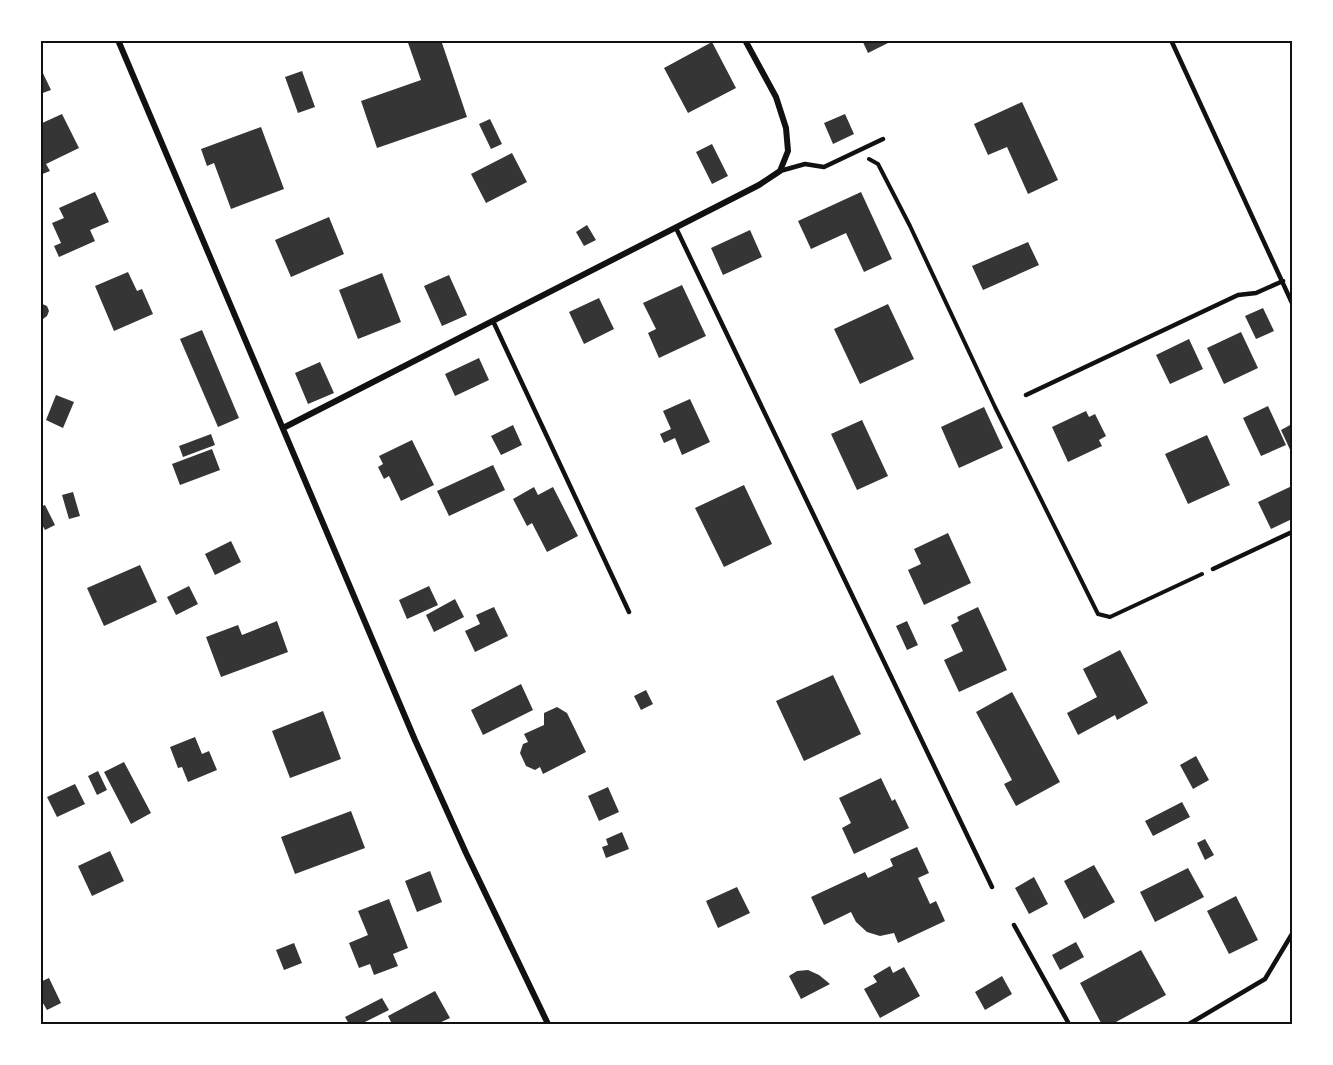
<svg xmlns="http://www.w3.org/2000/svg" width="1333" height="1065" viewBox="0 0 1333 1065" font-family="'Exo 2',sans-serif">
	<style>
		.building { fill: #353535 }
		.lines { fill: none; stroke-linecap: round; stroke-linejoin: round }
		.path { stroke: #111; stroke-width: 4 }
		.service { stroke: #111; stroke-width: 4.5 }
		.minor { stroke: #111; stroke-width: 6 }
		.neatline { fill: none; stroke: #111; stroke-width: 2 }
	</style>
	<rect width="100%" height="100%" fill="#fff"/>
	<!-- building -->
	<path class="building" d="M407,40H441L467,117L377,148L361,101L421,80Z
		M862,40H894L868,53Z
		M712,42L736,88L688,113L664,68Z
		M40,67L51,90L40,94Z
		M302,71L315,107L298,113L285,77Z
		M1022,102L1058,180L1028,194L1007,147L988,155L974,124Z
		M62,114L79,148L46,164L50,171L40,175V124Z
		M845,114L854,134L833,144L824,123Z
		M490,119L502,144L491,149L479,124Z
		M261,127L284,189L231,209L214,163L207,166L201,149Z
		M712,144L728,176L712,184L696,152Z
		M512,153L527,182L486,203L471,174Z
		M95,192L109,222L90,230L95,241L59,257L54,246L61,243L52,223L64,218L59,208Z
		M861,192L892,259L864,272L846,233L811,249L798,221Z
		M329,217L344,254L291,277L275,240Z
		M587,225L596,240L584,246L576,232Z
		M750,230L762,257L723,275L711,248Z
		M1028,242L1039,265L983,290L972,266Z
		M128,272L137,291L142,289L153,314L114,331L95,286Z
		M382,273L401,322L358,339L339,290Z
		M449,275L467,315L442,326L424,286Z
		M682,285L706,336L659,358L648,333L656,329L643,303Z
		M599,298L614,329L584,344L569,312Z
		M40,303L47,306L49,311L47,316L43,319H40Z
		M888,304L914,359L860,384L834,329Z
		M1263,308L1274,331L1256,339L1245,316Z
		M202,330L239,418L218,427L180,339Z
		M1241,332L1258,368L1224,384L1207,348Z
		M1189,339L1203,369L1170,384L1156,355Z
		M479,358L489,380L455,396L445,374Z
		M320,362L334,393L308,404L295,373Z
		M56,395L74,402L63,428L46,420Z
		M690,399L710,442L682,455L675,438L664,443L660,434L671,429L663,411Z
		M1268,406L1286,445L1261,456L1243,418Z
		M984,407L1003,448L959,468L941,427Z
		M1086,411L1089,417L1095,414L1106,436L1099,440L1102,446L1068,462L1052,427Z
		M862,420L888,476L857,490L831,434Z
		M1292,424V454L1281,430Z
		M513,425L522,445L501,455L491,436Z
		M211,434L215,445L183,457L179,446Z
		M1207,435L1230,485L1188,504L1165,454Z
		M412,440L434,485L401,501L389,476L384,479L378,467L383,464L379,456Z
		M212,449L220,470L180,485L172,464Z
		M493,465L505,490L449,516L437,491Z
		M744,485L772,544L724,567L695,508Z
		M1292,486V519L1271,529L1258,502Z
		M534,487L538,495L553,487L578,536L547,552L532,523L527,526L513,499Z
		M73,492L80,516L69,519L62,495Z
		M45,505L55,525L45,530L40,521V507Z
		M948,533L971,583L924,605L908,570L921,564L914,549Z
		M231,541L241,562L215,575L205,554Z
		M140,565L157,602L104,626L87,588Z
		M189,586L198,604L176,615L167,597Z
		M429,586L438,605L407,619L399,600Z
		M455,599L464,617L434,632L426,615Z
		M494,607L508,636L475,652L465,631L480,624L476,615Z
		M978,607L1007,670L959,692L944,660L963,651L951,625L959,621L957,617Z
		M277,621L288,652L221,677L206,637L238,625L242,635Z
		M907,621L918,645L907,650L896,626Z
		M1120,650L1148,703L1117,720L1115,715L1078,735L1067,713L1097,697L1083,669Z
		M833,675L861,734L804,761L776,701Z
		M521,684L533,710L483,735L471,710Z
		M646,690L653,704L641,710L634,696Z
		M1012,692L1060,782L1016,806L1004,784L1012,780L976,712Z
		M557,707L567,713L586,752L543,774L540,767L535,770L526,766L520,753L523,744L528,742L524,734L544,725V713Z
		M323,711L341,759L290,778L272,731Z
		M195,737L202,754L209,751L217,770L188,782L182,767L178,768L170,747Z
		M1196,756L1209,780L1193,789L1180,765Z
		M124,762L151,813L131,824L104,772Z
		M98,771L107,790L97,795L88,776Z
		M881,778L892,801L895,799L909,828L854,854L842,828L851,823L839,798Z
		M75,784L85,804L57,817L47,797Z
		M608,787L619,812L599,821L588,796Z
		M1182,802L1190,817L1153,836L1145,821Z
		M351,811L365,848L295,874L281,837Z
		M622,832L629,849L606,858L602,847L608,845L606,839Z
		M1205,839L1214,855L1205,860L1197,843Z
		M917,847L929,873L918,878L930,904L936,901L945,921L898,943L894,933L880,936L867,932L856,922L851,912L824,925L811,897L865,872L868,878L893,866L890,859Z
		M110,851L124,881L92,896L78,866Z
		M1094,865L1115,902L1084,919L1064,881Z
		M1188,868L1204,897L1155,922L1140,892Z
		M430,871L442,902L417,912L405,881Z
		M1034,877L1048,904L1029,914L1015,888Z
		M737,887L750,913L718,928L706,901Z
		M1236,896L1258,940L1229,954L1207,911Z
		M389,899L408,948L393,954L398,966L374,975L370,964L359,968L349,943L368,935L358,911Z
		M1076,942L1084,957L1060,970L1052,955Z
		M294,943L302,963L284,970L276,950Z
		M1141,950L1166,995L1116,1022L1118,1024H1098L1101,1023L1080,983Z
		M890,966L893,973L904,967L920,996L880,1018L864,989L877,982L873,976Z
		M808,970L819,975L830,984L801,999L789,976L797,971Z
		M1002,976L1012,994L985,1010L975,992Z
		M49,978L61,1003L47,1010L40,998V982Z
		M435,991L450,1018L437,1024H392L388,1016Z
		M382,998L389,1010L361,1024H349L345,1017Z"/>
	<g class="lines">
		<!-- path -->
		<path class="path" d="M869,159L878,164L910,226L995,407L1098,614L1110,617L1202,574"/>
		<!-- service -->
		<path class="service" d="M1171,40L1292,303
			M780,171L805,164L824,167L883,139
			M676,228L992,887
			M493,321L629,612
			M1026,395L1238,295L1256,293L1283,281
			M1213,569L1292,532
			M1014,925L1069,1024
			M1189,1024L1265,979L1292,934"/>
		<!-- minor -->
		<path class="minor" d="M118,40L415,740L466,853L548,1024
			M283,428L759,185L780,171L788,151L786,128L776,97L745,40"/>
	</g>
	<!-- border -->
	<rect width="1333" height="1065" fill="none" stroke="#ffffff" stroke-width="84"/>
	<rect x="42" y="42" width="1249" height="981" class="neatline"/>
</svg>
